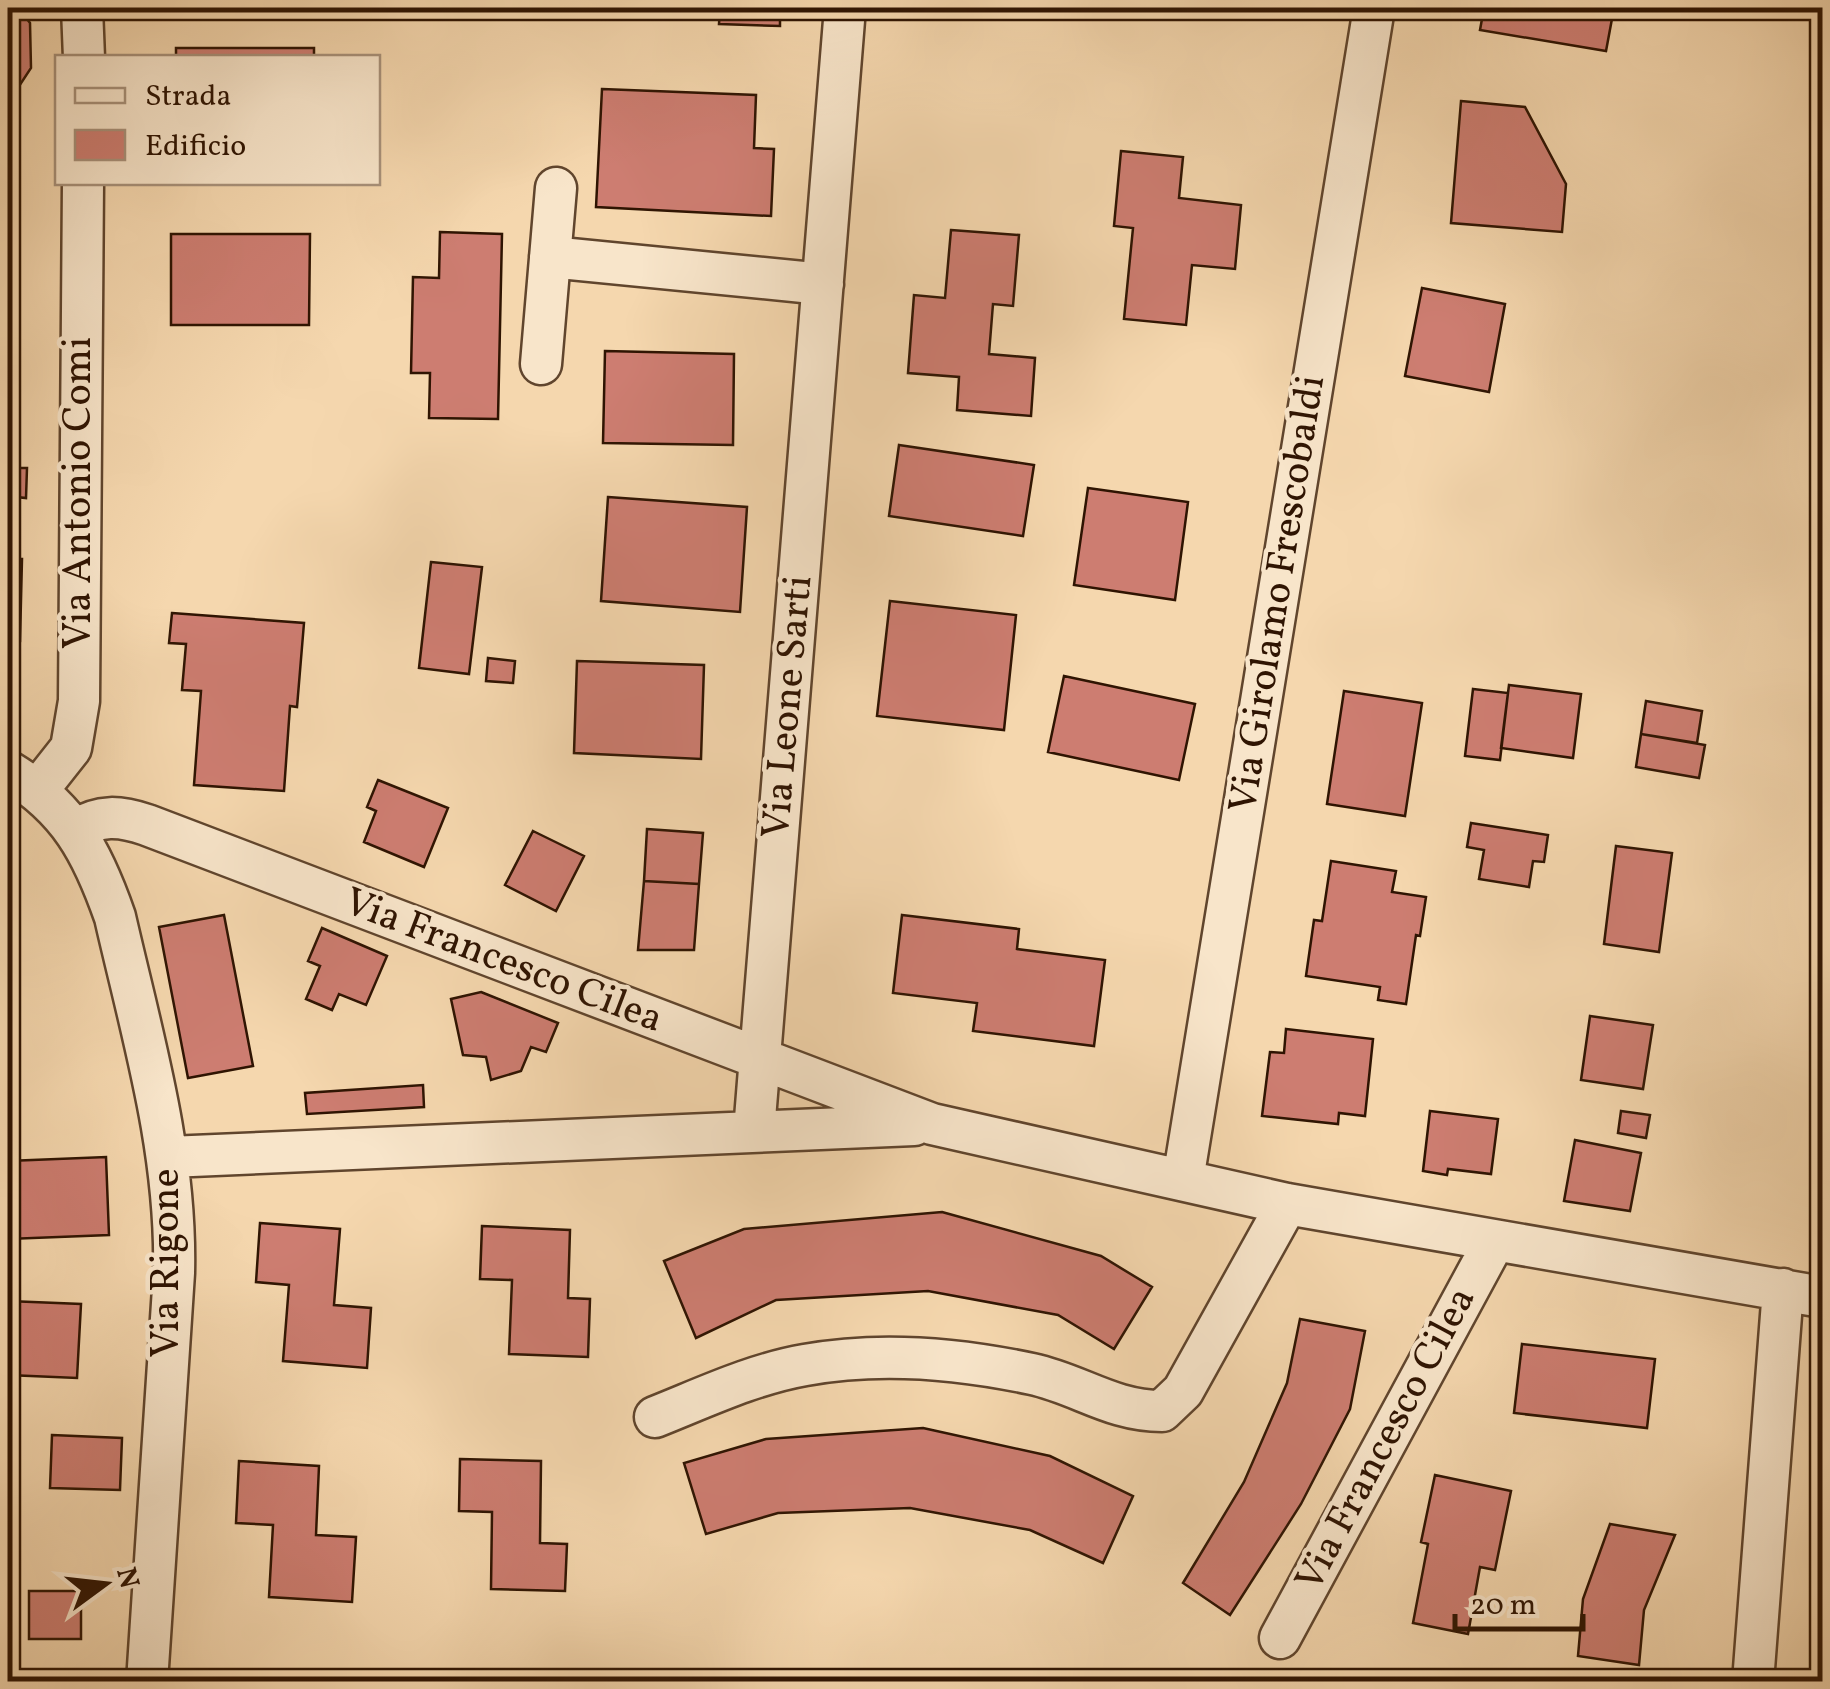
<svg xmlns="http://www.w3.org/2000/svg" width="1830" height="1689" viewBox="0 0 1830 1689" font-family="Vollkorn,serif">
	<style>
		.building { fill: #cd7d71; stroke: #2f1402; stroke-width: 2.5 }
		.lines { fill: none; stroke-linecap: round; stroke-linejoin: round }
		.minor-casing { stroke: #60452d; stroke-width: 45 }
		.minor { stroke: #f8e5ca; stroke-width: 40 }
		.labels { text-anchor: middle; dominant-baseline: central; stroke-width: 9; stroke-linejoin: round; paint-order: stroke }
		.street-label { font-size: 40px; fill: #2f1402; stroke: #f8e5ca }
	</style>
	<rect width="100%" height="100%" fill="#f5d7ae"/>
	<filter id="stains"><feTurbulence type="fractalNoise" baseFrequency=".002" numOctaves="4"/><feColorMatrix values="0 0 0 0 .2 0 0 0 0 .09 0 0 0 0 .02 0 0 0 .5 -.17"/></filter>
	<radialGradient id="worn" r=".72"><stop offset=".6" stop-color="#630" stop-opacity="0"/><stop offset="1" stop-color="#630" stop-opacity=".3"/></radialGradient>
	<!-- building -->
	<path class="building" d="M8,8H19L30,23L31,68L8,103Z
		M720,8H780V26L719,24Z
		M1484,8H1614L1606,51L1480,30Z
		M176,48H314V58H176Z
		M602,89L756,95L754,148L774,149L771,216L596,207Z
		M1461,101L1525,107L1566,184L1562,232L1451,223Z
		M1121,151L1183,157L1179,198L1241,205L1235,269L1192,265L1186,325L1124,319L1133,228L1114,226Z
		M951,230L1019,235L1013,306L993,304L989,354L1035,358L1031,416L957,410L959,377L908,373L914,295L945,298Z
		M440,232L502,234L498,419L429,418L430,373H411L413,277L439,278Z
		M171,234H310L309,325H171Z
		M1422,288L1505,304L1489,392L1405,376Z
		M605,351L734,354L733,445L603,443Z
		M899,445L1034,465L1023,536L889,516Z
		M8,468H27L26,498L16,497L14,559H22L20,641H8Z
		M1088,488L1188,502L1175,600L1074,585Z
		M608,497L747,507L740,612L601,601Z
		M431,562L482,567L469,674L419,668Z
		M890,601L1016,615L1004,730L877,716Z
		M172,613L304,623L297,707L290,706L284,791L194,785L201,691L182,690L186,644L169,643Z
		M488,658L515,661L513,683L486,681Z
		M577,661L704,665L701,759L574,753Z
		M1064,676L1195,704L1179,780L1048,752Z
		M1509,685L1581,694L1573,758L1501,748Z
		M1473,689L1508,693L1500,760L1465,756Z
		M1344,691L1422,703L1405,816L1327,804Z
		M1646,701L1702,711L1697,743L1641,734Z
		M1641,734L1705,745L1699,778L1636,767Z
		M378,780L448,808L424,867L364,842L376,811L367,807Z
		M1471,823L1548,835L1544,862L1533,861L1529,887L1479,879L1484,850L1467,847Z
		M647,829L703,833L699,884L644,881Z
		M533,831L584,856L556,911L505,885Z
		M1616,846L1672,853L1659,952L1604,944Z
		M1331,861L1396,871L1392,892L1426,897L1420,936L1416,935L1406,1004L1378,1000L1380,987L1306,976L1314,920L1322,921Z
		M644,881L699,884L694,950H638Z
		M224,915L253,1066L188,1078L159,927Z
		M902,915L1019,929L1017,949L1105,960L1094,1046L973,1031L977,1003L893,993Z
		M322,928L387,956L366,1005L339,994L332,1010L306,999L320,966L308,961Z
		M481,992L558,1023L546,1052L531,1047L521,1071L491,1080L486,1057L463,1055L451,999Z
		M1590,1016L1653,1025L1643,1089L1581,1080Z
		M1286,1029L1373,1039L1365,1116L1339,1113L1338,1124L1262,1116L1270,1052L1284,1053Z
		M423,1085L424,1107L307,1114L305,1093Z
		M1430,1111L1498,1119L1491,1174L1448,1169L1447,1175L1423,1171Z
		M1621,1111L1650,1115L1646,1138L1618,1133Z
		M1575,1140L1641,1153L1630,1211L1564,1201Z
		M106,1157L109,1235L8,1239V1161Z
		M942,1212L1101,1256L1152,1287L1114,1349L1058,1315L928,1291L776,1300L696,1338L664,1261L744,1229Z
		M260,1223L340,1229L334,1305L371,1308L367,1368L283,1361L289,1285L256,1282Z
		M482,1226L570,1230L568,1298L590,1299L588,1357L509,1354L512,1280L480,1279Z
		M8,1301L81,1304L77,1378L8,1375Z
		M1300,1319L1365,1331L1350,1409L1301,1504L1230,1615L1183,1583L1244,1482L1287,1383Z
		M1522,1344L1655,1359L1647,1428L1514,1413Z
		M8,1427L14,1428L11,1486H8Z
		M923,1428L1050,1456L1133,1496L1103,1563L1030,1530L910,1508L778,1513L706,1534L684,1463L766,1439Z
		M52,1435L122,1438L120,1490L50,1488Z
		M460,1459L541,1461L540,1543L567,1544L565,1591L491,1589L492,1512L459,1511Z
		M239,1461L319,1466L316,1535L356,1537L352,1602L269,1597L273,1525L236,1523Z
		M1435,1475L1511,1491L1495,1570L1480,1567L1468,1634L1413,1623L1428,1544L1421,1542Z
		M1610,1524L1675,1535L1644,1610L1639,1665L1578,1656L1583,1599Z
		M29,1591H81V1639H29Z"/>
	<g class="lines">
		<defs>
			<path id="minor" d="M82,8L84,58
				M550,257L823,284
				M541,364L556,188
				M8,771C69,808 92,851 115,917C142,1035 177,1151 174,1273L147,1682
				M37,791L71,748L79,701L83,182
				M75,830C100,814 120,816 147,825L932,1124L1287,1204L1822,1297
				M754,1131L845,8
				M169,1157L914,1125
				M1183,1180L1374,8
				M655,1417C703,1398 753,1374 805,1365C881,1351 957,1358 1032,1374C1079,1384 1111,1411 1162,1411L1183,1391L1287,1204
				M1280,1638L1494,1242
				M1753,1682L1783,1289"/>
		</defs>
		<!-- minor casing -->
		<use href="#minor" class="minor-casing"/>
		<!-- minor -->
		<use href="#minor" class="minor"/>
	</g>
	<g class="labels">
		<!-- street labels -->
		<g class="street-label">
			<text transform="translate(80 493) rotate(-90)">Via Antonio Comi</text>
			<text transform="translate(1279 594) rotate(-81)">Via Girolamo Frescobaldi</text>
			<text transform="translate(789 707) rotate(-85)">Via Leone Sarti</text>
			<text transform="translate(503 962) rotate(21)">Via Francesco Cilea</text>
			<text transform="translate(168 1263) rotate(-90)">Via Rigone</text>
			<text transform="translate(1387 1440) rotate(-62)">Via Francesco Cilea</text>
		</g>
	</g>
	<!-- margin -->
	<rect width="1830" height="1689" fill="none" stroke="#f5d7ae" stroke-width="40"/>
	<rect x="10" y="10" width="1810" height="1669" fill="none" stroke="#2f1402" stroke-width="5"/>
	<rect x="20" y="20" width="1790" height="1649" fill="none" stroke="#2f1402" stroke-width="2.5"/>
	<!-- legend -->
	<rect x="55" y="55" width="325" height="130" fill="#f8e5ca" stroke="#a8917a" stroke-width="2.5"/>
	<rect x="75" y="88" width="50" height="15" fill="#f8e5ca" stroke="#a8917a" stroke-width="2.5"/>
	<text x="145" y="105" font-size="30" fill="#2f1402">Strada</text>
	<rect x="75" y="130" width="50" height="30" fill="#cd7d71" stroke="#a8917a" stroke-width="2.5"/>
	<text x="145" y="155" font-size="30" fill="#2f1402">Edificio</text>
	<!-- north arrow -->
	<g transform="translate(105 1584) rotate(75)" stroke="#f8e5ca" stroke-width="8" paint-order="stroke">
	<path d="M0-8L18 38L0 25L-18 38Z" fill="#2f1402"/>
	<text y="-15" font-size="28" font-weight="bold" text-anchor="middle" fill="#2f1402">N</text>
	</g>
	<!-- scale -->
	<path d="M1455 1614v15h128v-15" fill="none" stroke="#2f1402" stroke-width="5"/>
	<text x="1470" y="1614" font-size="30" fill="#2f1402" stroke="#f8e5ca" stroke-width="8" paint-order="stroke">20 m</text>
	<rect width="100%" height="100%" filter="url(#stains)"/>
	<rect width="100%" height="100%" fill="url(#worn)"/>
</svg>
